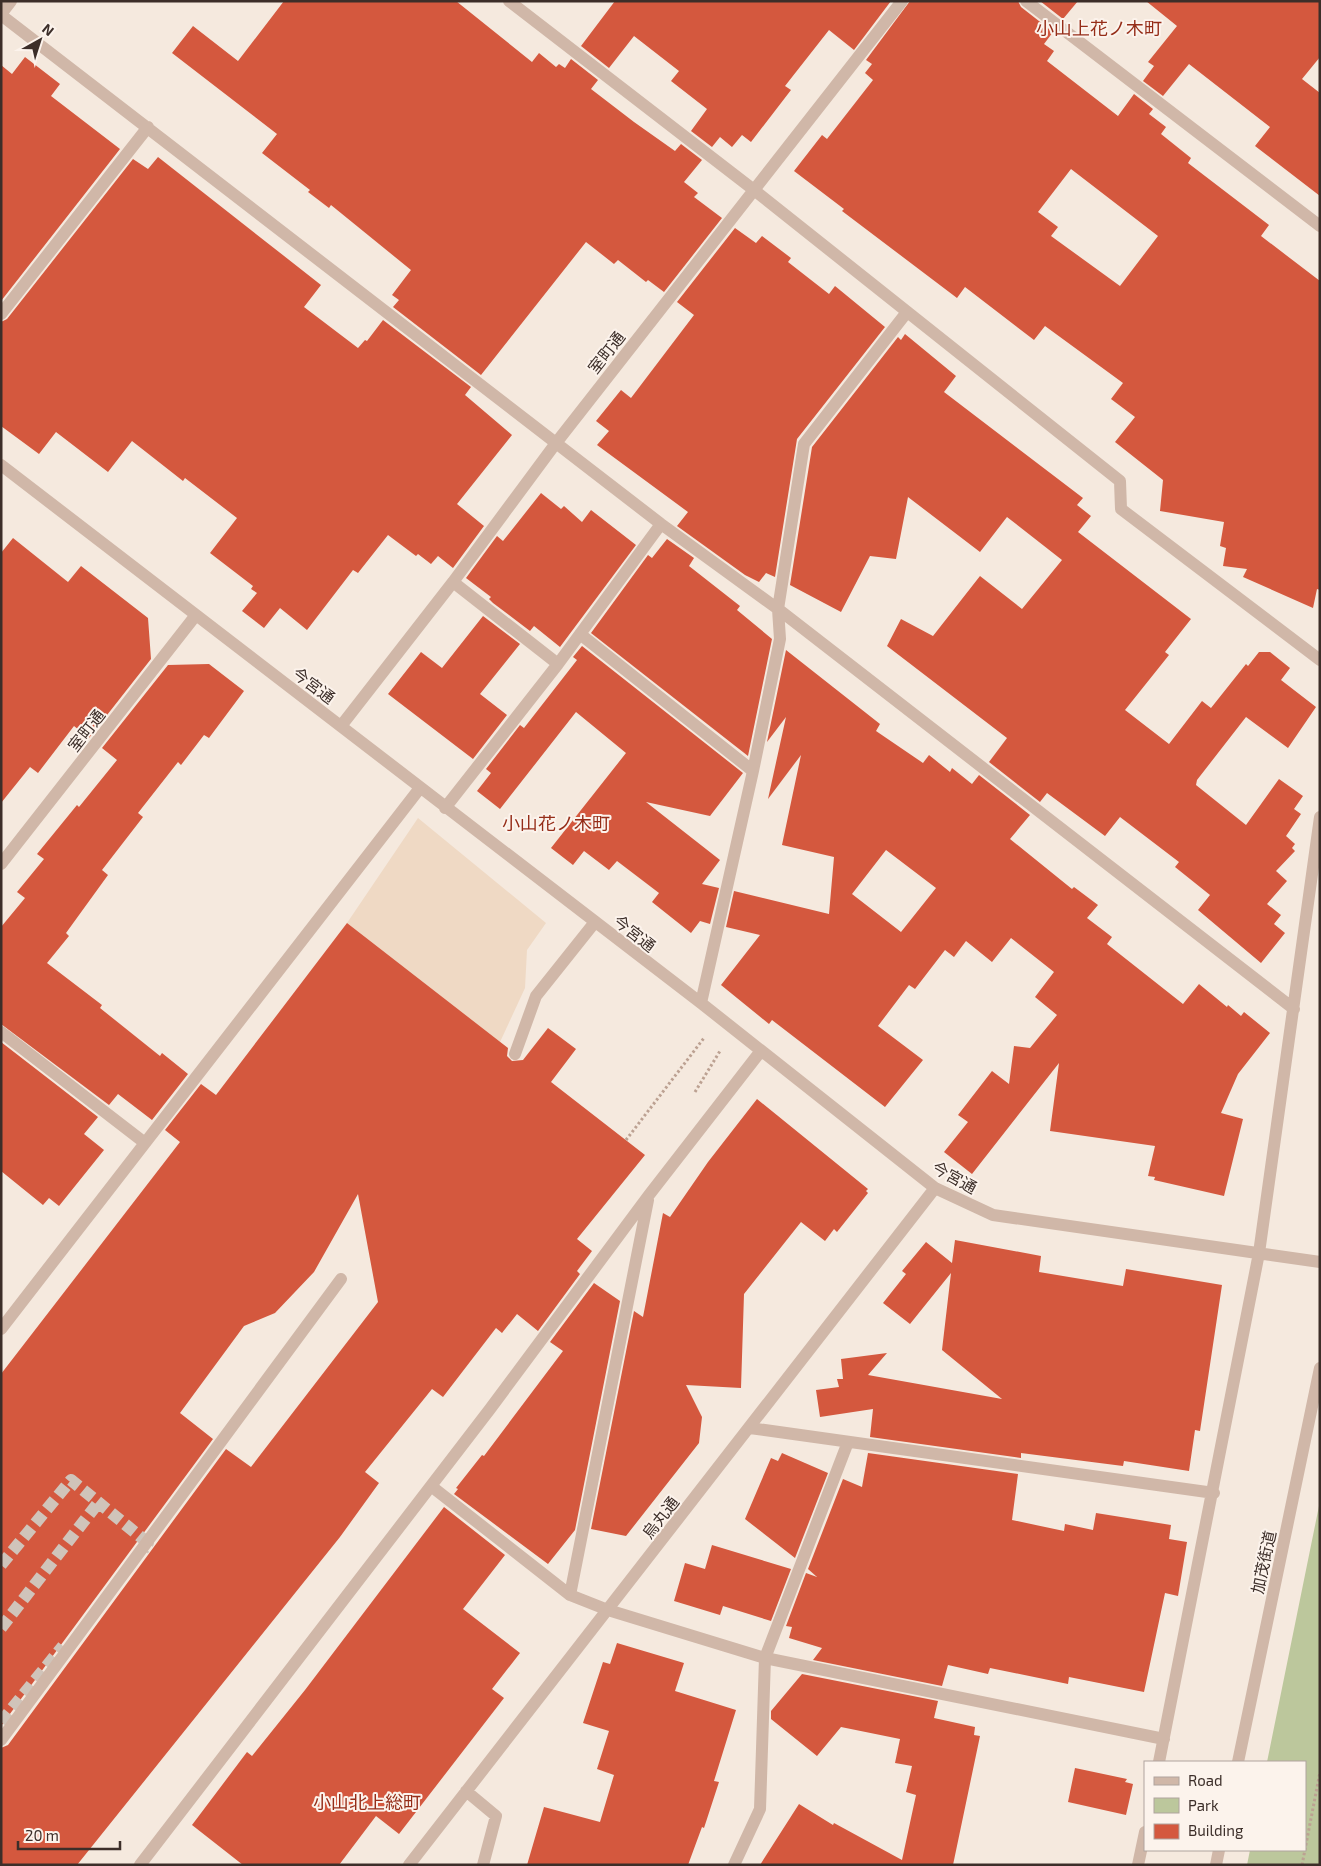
<svg xmlns="http://www.w3.org/2000/svg" width="1321" height="1866" viewBox="0 0 1321 1866" font-family="'Exo 2','Noto Sans JP',sans-serif">
	<style>
		.green { fill: #bcc79c }
		.plaza { fill: #efd9c4 }
		.building { fill: #d4583e; fill-rule: evenodd }
		.lines { fill: none; stroke-linecap: round; stroke-linejoin: round }
		.minor-tunnel { stroke: #d0c4ba; stroke-width: 12; stroke-dasharray: 12 6; stroke-linecap: butt }
		.path { stroke: #bca192; stroke-width: 3; stroke-dasharray: 2.5 2.5; stroke-linecap: butt }
		.minor { stroke: #d0b7a8; stroke-width: 12 }
		.labels { text-anchor: middle; dominant-baseline: central; stroke-width: 4; stroke-linejoin: round; paint-order: stroke }
		.street-label { font-size: 16px; fill: #3c2e29; stroke: #fcf3ec }
		.neighbourhood-label { font-size: 18px; fill: #952d18; stroke: #fcf3ec }
	</style>
	<rect width="100%" height="100%" fill="#f5e9de"/>
	<!-- green -->
	<path class="green" d="M1320,1501V1865H1247L1250,1850H1305V1762H1267Z"/>
	<!-- plaza -->
	<path class="plaza" d="M418,818L546,923L527,950L525,988L500,1042L347,923Z"/>
	<!-- building -->
	<path class="building" d="M284,1H456L532,62L539,53L556,67L559,64L565,68L571,59L598,80L591,89L634,122L675,151L681,144L702,160L684,182L698,193L694,197L722,218L664,292L648,280L646,282L618,260L614,264L586,242L481,375L393,307L399,300L392,295L411,270L331,205L329,208L308,192L310,190L262,153L277,134L172,53L193,26L238,61Z
		M615,1H891L854,50L829,30L785,86L791,90L751,142L742,135L732,147L720,137L712,147L691,131L707,109L671,81L679,71L634,36L609,68L581,46Z
		M910,1H1018L1021,7L1053,32L1044,44L1054,51L1047,61L1118,116L1134,94L1153,109L1149,114L1166,127L1161,134L1191,158L1188,163L1269,225L1261,236L1320,281V590L1317,589L1313,608L1243,577L1247,569L1223,566L1226,548L1220,546L1224,522L1160,511L1163,480L1115,442L1135,417L1111,399L1123,383L1045,326L1034,340L965,287L957,298L842,211L844,209L794,171L822,135L827,139L873,80L865,73L872,64L866,60ZM1071,169L1158,236L1120,286L1051,236L1058,227L1038,212Z
		M1040,1H1078L1063,19Z
		M1146,1H1320V57L1302,79L1320,93V196L1255,146L1270,127L1189,64L1163,96L1143,81L1154,66L1148,62L1177,26Z
		M25,57L60,84L51,96L120,149L1,301V65L12,74Z
		M158,157L321,285L304,307L358,348L365,340L367,341L383,320L471,387L465,395L512,435L457,504L484,526L453,568L438,556L431,564L418,554L416,556L388,535L358,573L353,570L307,630L280,608L264,628L242,611L257,593L251,589L253,586L210,553L237,518L185,478L183,481L132,441L108,472L56,432L39,454L1,426V322L7,319L133,159L148,169Z
		M735,228L756,243L762,236L791,258L788,262L829,294L835,286L885,327L797,439L775,577L766,573L759,582L745,575L677,526L688,512L597,445L609,431L596,421L621,390L631,398L694,315L677,302Z
		M905,334L956,376L944,392L1083,498L1077,505L1091,516L1078,532L1191,619L1165,652L1169,655L1125,710L1169,744L1202,701L1211,708L1246,664L1248,666L1259,652H1270L1290,668L1281,680L1316,707L1288,748L1246,717L1197,780L1196,785L1246,825L1279,779L1303,796L1294,809L1301,814L1286,836L1295,844L1292,848L1295,851L1276,871L1287,881L1267,904L1281,915L1274,924L1285,933L1261,963L1198,910L1210,895L1175,867L1179,862L1120,817L1105,836L1047,793L1040,802L989,762L1007,738L887,646L901,619L933,636L980,576L1022,609L1062,560L1007,517L980,552L908,497L896,559L870,556L841,612L790,585L812,447L898,337L901,340Z
		M541,493L561,509L564,506L582,522L591,510L636,545L560,647L534,626L530,631L493,603L489,599L491,597L466,578L497,536L503,541Z
		M13,538L68,582L81,566L148,618L151,659L89,738L74,726L38,773L30,767L1,803V553Z
		M667,539L694,558L689,566L740,606L737,610L772,639L748,756L591,633L648,555L652,558Z
		M483,616L520,644L480,694L507,715L473,759L388,694L421,652L442,668Z
		M582,646L743,773L710,816L646,802L720,860L702,884L719,888L710,924L700,921L691,933L652,902L659,893L617,861L609,870L584,851L573,865L551,848L626,753L576,712L500,809L477,791L491,773L486,769L520,725L524,728L577,660L573,657Z
		M786,650L880,724L876,731L923,763L929,755L950,772L952,768L972,784L979,775L1030,815L1010,839L1072,889L1074,887L1098,905L1087,918L1112,937L1107,944L1183,1004L1199,984L1227,1007L1228,1005L1241,1016L1244,1012L1270,1033L1238,1074L1221,1113L1243,1119L1224,1196L1154,1180L1155,1177L1148,1176L1155,1146L1050,1131L1059,1063L972,1174L944,1152L968,1122L958,1115L992,1071L1009,1084L1014,1046L1030,1048L1057,1015L1035,997L1054,972L1011,938L992,962L966,941L954,957L945,950L915,989L909,985L878,1026L923,1060L885,1107L772,1020L769,1024L721,985L760,935L726,927L734,891L829,914L834,857L782,845L801,755L768,799L786,717L767,742ZM886,850L936,888L901,932L852,894Z
		M209,664L244,691L209,738L204,735L181,765L178,762L138,813L143,817L102,870L108,875L66,933L69,936L47,963L102,1005L100,1008L160,1056L162,1053L188,1074L152,1120L118,1094L109,1105L1,1024V927L25,898L17,892L44,859L37,854L77,805L79,807L117,760L102,748L168,665Z
		M347,923L508,1048L507,1056L512,1061L523,1060L548,1028L576,1049L551,1082L645,1155L577,1239L592,1251L577,1271L580,1274L538,1331L517,1314L502,1333L496,1328L443,1397L432,1389L365,1472L379,1483L340,1537L77,1865H1V1748L8,1745L226,1449L251,1467L378,1302L358,1194L314,1272L275,1313L244,1326L180,1413L213,1439L1,1726V1374L180,1142L165,1130L201,1084L216,1095Z
		M1,1042L98,1117L84,1134L104,1150L59,1206L49,1198L43,1205L1,1171Z
		M757,1099L868,1189L866,1191L868,1193L837,1232L834,1229L825,1241L801,1222L744,1294L741,1388L686,1385L702,1417L699,1443L626,1536L591,1529L634,1311L643,1317L663,1213L670,1217L708,1162Z
		M955,1240L1041,1256L1039,1272L1123,1286L1126,1269L1222,1285L1200,1431L1195,1430L1189,1471L1124,1461L1123,1466L1021,1453V1458L870,1437L873,1409L820,1417L816,1390L839,1387L837,1379H843L841,1359L887,1353L868,1375L1002,1399L942,1350L951,1273L910,1324L883,1303L906,1274L902,1271L926,1242L952,1263Z
		M594,1283L620,1301L575,1530L548,1564L454,1494L458,1489L456,1488L482,1455L484,1456L563,1351L550,1342Z
		M782,1453L828,1473L795,1558L745,1519L771,1458L778,1461Z
		M868,1453L1018,1474L1012,1520L1064,1531L1065,1524L1093,1530L1096,1513L1171,1525L1169,1539L1187,1542L1178,1596L1165,1593L1144,1692L1069,1677L1068,1684L990,1668L988,1674L948,1665L942,1686L813,1660L822,1648L789,1638L792,1627L786,1626L806,1573L817,1577L808,1569L843,1479L862,1487Z
		M444,1507L505,1555L463,1609L520,1653L492,1689L504,1698L399,1834L376,1816L339,1865H243L192,1825L247,1752L252,1756L305,1690Z
		M712,1545L791,1569L771,1621L723,1606L720,1615L674,1601L685,1563L705,1569Z
		M617,1643L684,1663L675,1691L736,1710L714,1781L719,1782L704,1828L702,1827L688,1865H527L544,1807L600,1822L614,1775L597,1769L609,1731L583,1723L603,1662L610,1664Z
		M802,1674L938,1701L934,1718L975,1727L974,1735L980,1736L953,1865H760L799,1804L833,1825L834,1823L902,1860L916,1795L906,1792L912,1766L895,1763L900,1739L841,1727L817,1756L771,1719V1711Z
		M1075,1768L1127,1779L1125,1782L1133,1784L1126,1815L1068,1802Z"/>
	<g class="lines">
		<!-- minor-tunnel -->
		<path class="minor-tunnel" d="M1,1565L71,1480L148,1543L143,1550
			M1,1628L98,1503
			M1,1722L63,1646"/>
		<!-- path -->
		<path class="path" d="M695,1092L720,1051
			M626,1140L704,1038
			M1302,1865L1320,1772"/>
		<!-- minor -->
		<path class="minor" d="M509,1L754,190L1120,481L1121,509L1320,660
			M1026,1L1320,226
			M1,14L11,1
			M1,15L661,524L778,609L1294,1009
			M1,314L148,127
			M1,465L701,1003L935,1188L993,1215L1320,1262
			M453,582L558,664
			M580,634L753,771
			M341,726L453,582L556,443L902,1
			M445,808L558,664L661,524
			M1,864L196,615
			M701,1003L753,771L780,639L778,609L804,444L907,312
			M1,1032L145,1143
			M515,1054L536,996L595,922
			M648,1200L570,1595L608,1610L765,1658L760,1809L734,1865
			M1,1329L420,788
			M750,1428L1214,1493
			M848,1442L765,1658L1164,1739
			M431,1486L570,1595
			M1,1740L341,1279
			M1159,1762L1259,1253L1320,817
			M1238,1762L1320,1368
			M466,1791L496,1816L483,1865
			M140,1865L490,1409L649,1195L760,1052
			M409,1865L935,1188
			M1138,1865L1145,1832
			M1216,1865L1219,1850"/>
	</g>
	<g class="labels">
		<!-- street labels -->
		<g class="street-label">
			<text transform="translate(606 352) rotate(-52)">室町通</text>
			<text transform="translate(314 685) rotate(37)">今宮通</text>
			<text transform="translate(86 730) rotate(-52)">室町通</text>
			<text transform="translate(635 933) rotate(38)">今宮通</text>
			<text transform="translate(955 1177) rotate(29)">今宮通</text>
			<text transform="translate(660 1517) rotate(-52)">烏丸通</text>
			<text transform="translate(1263 1562) rotate(-78)">加茂街道</text>
		</g>
		<!-- neighbourhood labels -->
		<g class="neighbourhood-label">
			<text x="1099" y="28">小山上花ノ木町</text>
			<text x="556" y="823">小山花ノ木町</text>
			<text x="367" y="1802">小山北上総町</text>
		</g>
	</g>
	<!-- border -->
	<rect width="1321" height="1866" fill="none" stroke="#3c2e29" stroke-width="5"/>
	<!-- legend -->
	<rect x="1144" y="1761" width="162" height="90" fill="#fcf3ec" stroke="#afa49e"/>
	<rect x="1154" y="1777" width="25" height="8" fill="#d0b7a8" stroke="#afa49e"/>
	<text x="1188" y="1786" font-size="15" fill="#3c2e29">Road</text>
	<rect x="1154" y="1798" width="25" height="15" fill="#bcc79c" stroke="#afa49e"/>
	<text x="1188" y="1811" font-size="15" fill="#3c2e29">Park</text>
	<rect x="1154" y="1824" width="25" height="15" fill="#d4583e" stroke="#afa49e"/>
	<text x="1188" y="1836" font-size="15" fill="#3c2e29">Building</text>
	<!-- north arrow -->
	<g transform="translate(40 40) rotate(39)" stroke="#fcf3ec" stroke-width="4" paint-order="stroke">
	<path d="M0-4L9 19L0 12L-9 19Z" fill="#3c2e29"/>
	<text y="-8" font-size="14" font-weight="bold" text-anchor="middle" fill="#3c2e29">N</text>
	</g>
	<!-- scale -->
	<path d="M18 1841v8h102v-8" fill="none" stroke="#3c2e29" stroke-width="2.5"/>
	<text x="25" y="1841" font-size="15" fill="#3c2e29" stroke="#fcf3ec" stroke-width="4" paint-order="stroke">20 m</text>
</svg>
